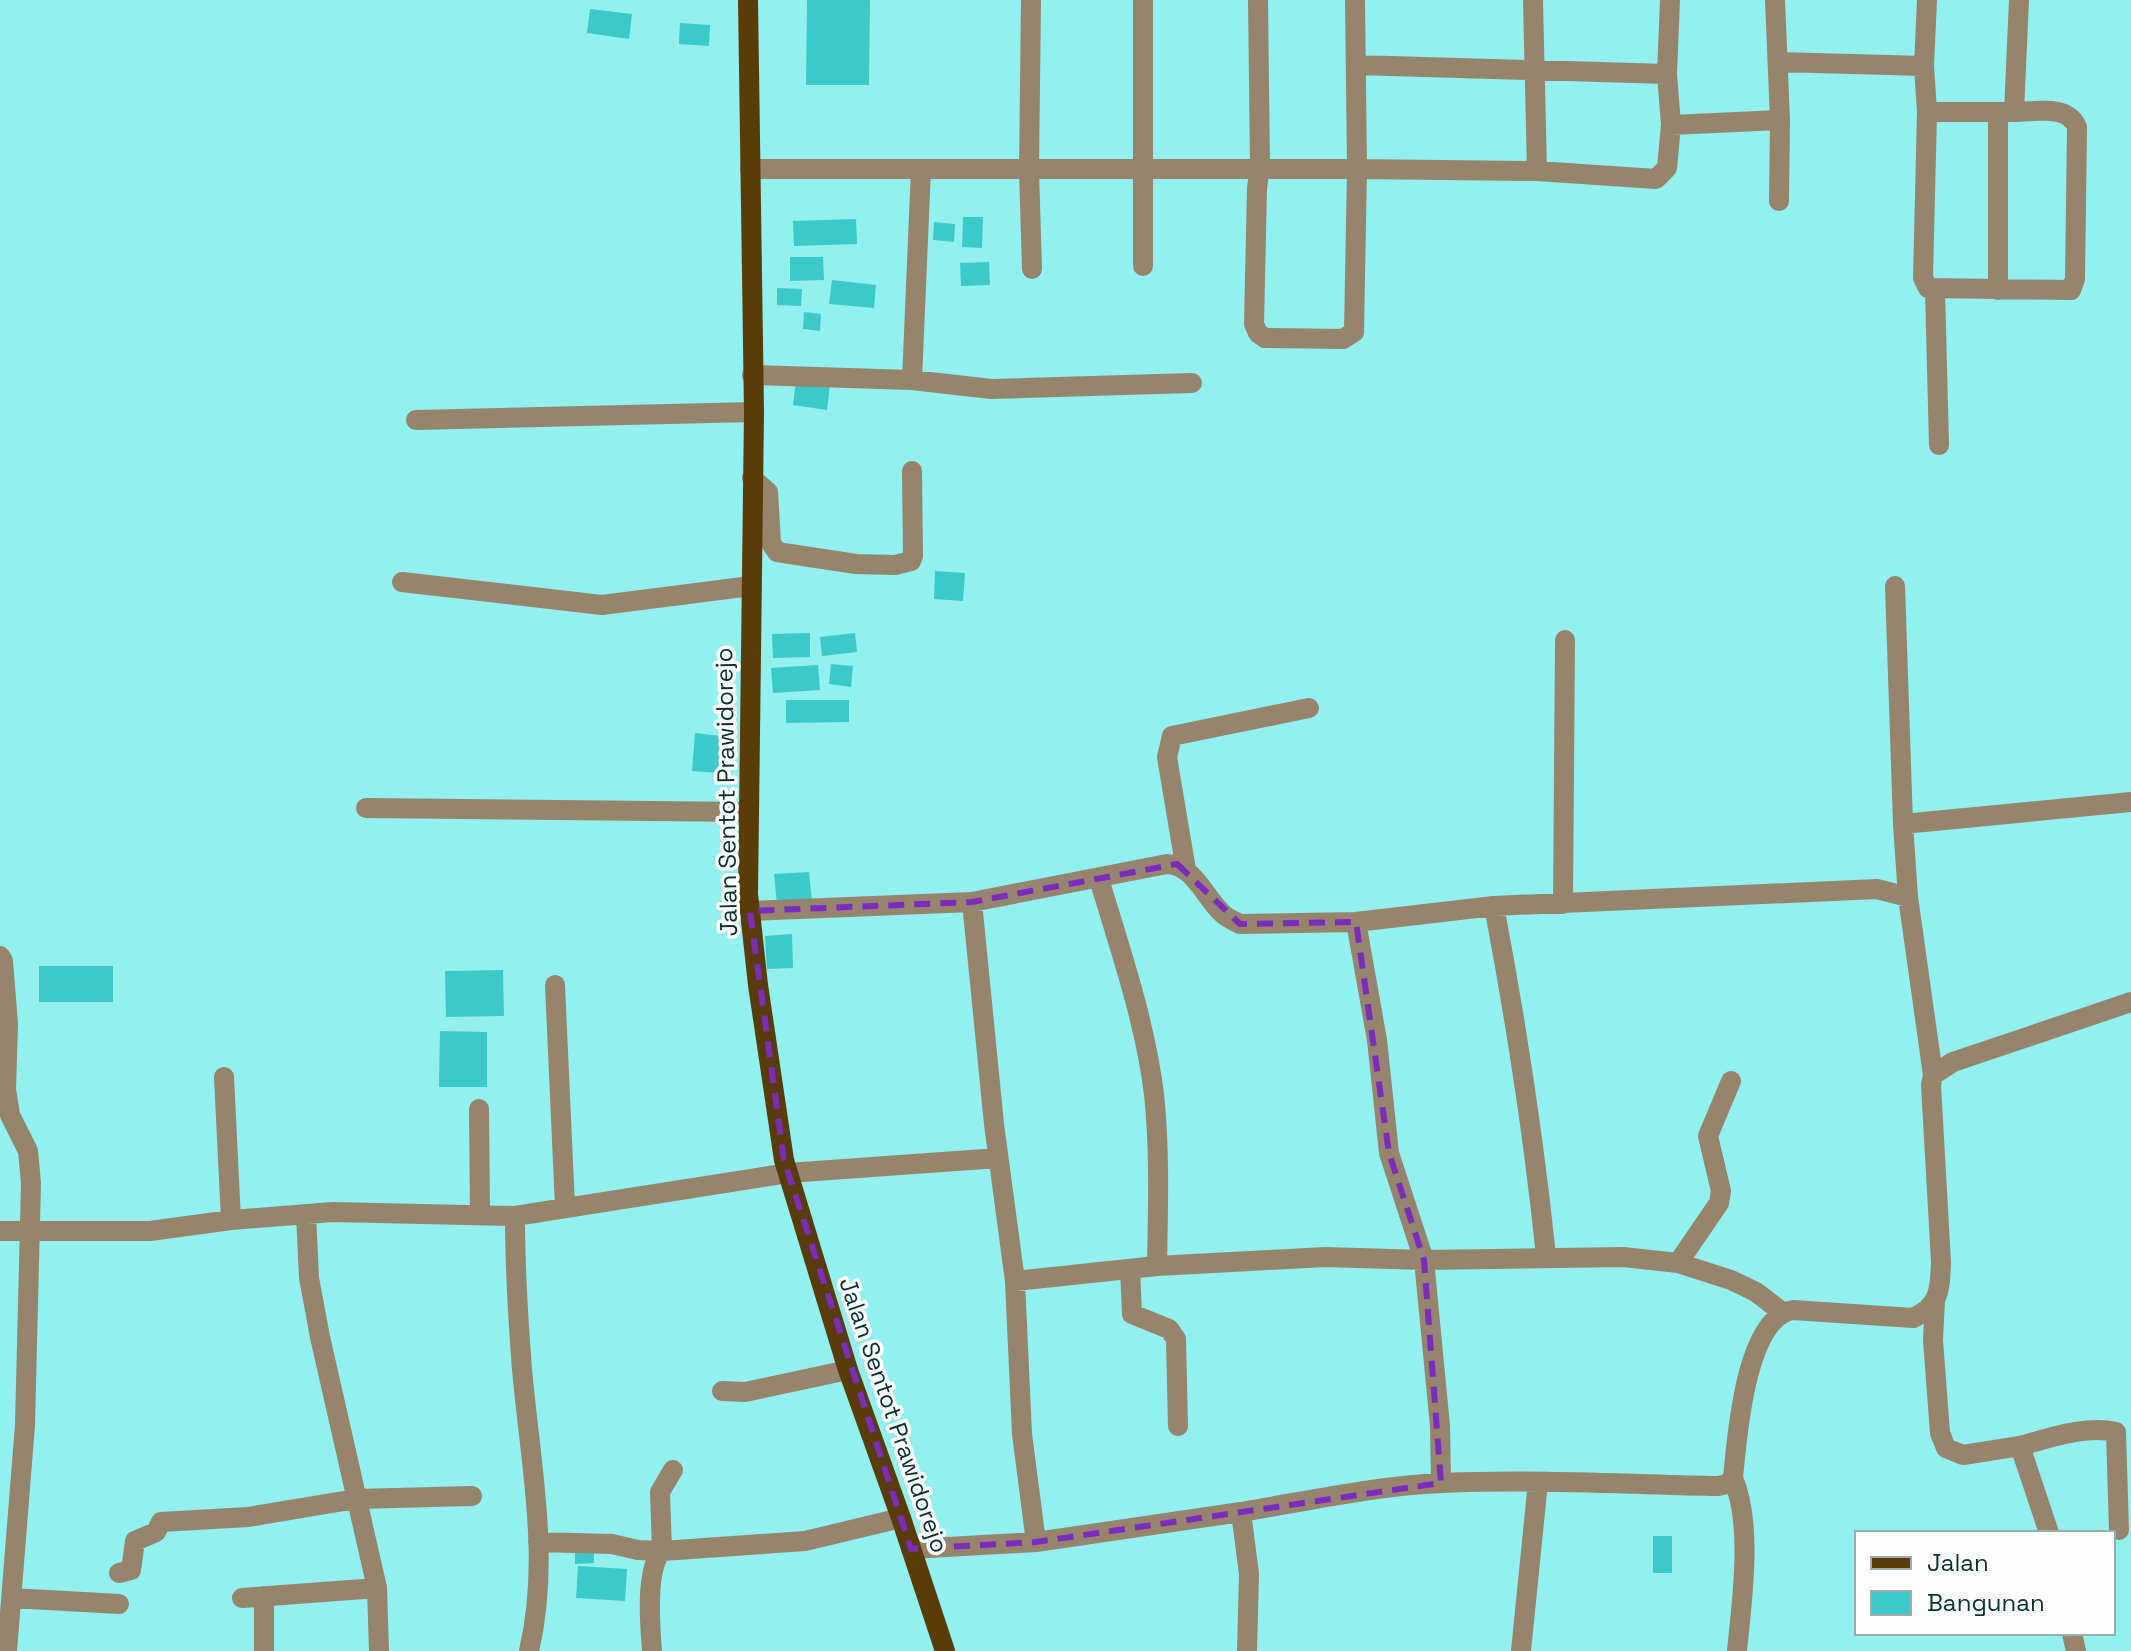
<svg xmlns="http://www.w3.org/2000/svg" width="2131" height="1651" viewBox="0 0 2131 1651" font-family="'Space Grotesk',sans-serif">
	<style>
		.building { fill: #3cc9c9 }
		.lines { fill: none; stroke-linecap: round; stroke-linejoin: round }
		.minor { stroke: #96846d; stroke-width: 20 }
		.major { stroke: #5a3c08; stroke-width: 20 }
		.marked { fill: none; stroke: #7b2cbf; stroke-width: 6; stroke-dasharray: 16 10; stroke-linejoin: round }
		.labels { text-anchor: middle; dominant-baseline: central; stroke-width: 7; stroke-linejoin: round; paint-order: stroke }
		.street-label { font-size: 24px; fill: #073231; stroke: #fefefe }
	</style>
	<rect width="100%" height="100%" fill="#92f0ee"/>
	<!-- building -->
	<path class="building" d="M807,0H870L869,85H806Z
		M590,9L632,14L629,39L587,33Z
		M680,23L710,25L709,46L679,44Z
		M963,217H983L982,248L962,247Z
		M856,219L857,244L794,246L793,221Z
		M934,222L955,224L954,242L933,240Z
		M790,257H823L824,280L790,281Z
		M989,262L990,285L961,286L960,263Z
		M832,280L876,285L874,308L829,304Z
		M777,288L802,289L801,306L777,305Z
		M804,312L821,314L820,331L803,329Z
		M796,380L830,384L827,410L793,405Z
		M935,571L965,573L963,601L934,599Z
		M810,633V657L773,658L772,634Z
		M855,633L857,652L822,656L820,637Z
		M831,664L853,666L851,687L829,684Z
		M818,665L820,690L773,693L771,668Z
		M786,700H849V722L786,723Z
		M695,733L721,736L719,773L692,771Z
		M809,872L812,902L777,905L774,874Z
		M792,934L793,968L767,969L765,936Z
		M39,966H113V1002H39Z
		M503,970L504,1016L446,1017L445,971Z
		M440,1031L487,1032V1087H439Z
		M1653,1536H1672V1573H1653Z
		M575,1550H594V1563L575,1564Z
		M578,1566L627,1569L625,1601L576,1598Z"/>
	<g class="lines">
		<!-- minor -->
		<path class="minor" d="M1031,0L1029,170L1032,269
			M1355,0L1357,169L1537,171L1656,179L1667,168L1671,125L1780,120L1779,201
			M1533,0L1537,171
			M1775,0L1780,120
			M1778,62L1924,66L1927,112L1923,278L1928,288L2071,290L2075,279L2077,127C2067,104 2036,112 2014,112L2019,0
			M1356,65L1667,74L1670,0
			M1924,66L1927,0
			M1667,74L1671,125
			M1927,112H2011
			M750,169H1357L1354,332L1343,339L1265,338L1258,333L1254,324L1257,188L1260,167L1258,0
			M1143,266V0
			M1935,290L1939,445
			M1998,290V112
			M752,375L912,380L991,389L1192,383
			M912,380L921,169
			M416,420L754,412
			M752,478L768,492L771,543L777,552L856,564L895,565L911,561L913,556L912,471
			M402,582L602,605L751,586
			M1895,586L1903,824L1908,897
			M366,808L748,812
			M1903,824L2131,802
			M1186,870L1167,757L1172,736L1309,708
			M1099,879C1120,949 1145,1021 1154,1094C1160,1151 1158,1209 1157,1266
			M972,902L994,1124L1015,1281L1157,1266L1325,1257L1424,1260L1623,1257L1678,1263L1731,1280L1756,1292L1782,1312
			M1563,904L1565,640
			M1494,906C1516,1022 1534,1139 1546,1256
			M750,911L972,902L1167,864C1194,865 1205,898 1223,914C1227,918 1234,921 1240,924L1356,922L1494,906L1877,889L1908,897L1933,1075
			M1356,922L1377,1040L1389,1153L1424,1260L1440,1426L1441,1483
			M0,956L3,961L8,1024L6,1089L10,1115L28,1151L31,1183L25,1425L7,1651
			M555,985L565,1207
			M224,1077L231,1220
			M479,1109L480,1215
			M306,1214L309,1278L320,1337L377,1588L379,1651
			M515,1216C515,1267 518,1318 522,1369C530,1462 551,1558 529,1651
			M0,1231H150L231,1220L333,1212L515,1216L788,1173L998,1158
			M1678,1263L1719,1203L1721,1191L1708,1136L1731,1081
			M1130,1269L1132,1314L1169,1329L1176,1339L1178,1426
			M1015,1281L1022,1434L1036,1542
			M1935,1300L1933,1340L1940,1433L1946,1448L1963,1455L2020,1446L2049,1533
			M722,1391L745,1392L848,1370
			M2020,1446C2050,1438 2085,1425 2116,1432L2119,1530
			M1733,1478C1753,1525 1742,1600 1737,1651
			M538,1542L612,1544L638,1550L662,1551L660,1492L673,1470
			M911,1549L1036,1542L1241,1512
			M119,1573L131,1570L135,1541L156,1532L161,1522L248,1517L356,1499L472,1496
			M12,1598L119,1604
			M242,1598L377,1588
			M2072,1633L2076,1651
			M264,1651V1596
			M652,1651C650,1626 645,1569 662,1551L805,1541L901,1518
			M1247,1651L1249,1574L1241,1512C1308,1501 1374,1486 1442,1483C1533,1479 1626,1484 1718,1486L1727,1484L1733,1478C1737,1438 1745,1318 1793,1310L1913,1318C1940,1306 1940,1289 1941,1262L1931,1085L1933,1075L1953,1062L2131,1002
			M1521,1651L1538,1482"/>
		<!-- major -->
		<path class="major" d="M748,0L754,412L748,894L758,985L784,1160L848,1370L901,1518L945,1651"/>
	</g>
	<!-- marked area -->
	<path class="marked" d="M1177,864L1240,924L1356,922L1389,1153L1424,1260L1441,1483L1036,1542L911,1549L784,1160L750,911L972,902Z"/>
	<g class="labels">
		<!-- street labels -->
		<g class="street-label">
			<text transform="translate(726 792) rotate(-91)">Jalan Sentot Prawidorejo</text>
			<text transform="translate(894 1415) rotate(71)">Jalan Sentot Prawidorejo</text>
		</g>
	</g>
	<!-- legend -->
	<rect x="1855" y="1531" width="260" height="104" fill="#fefefe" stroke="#9bacac" stroke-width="2"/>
	<rect x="1871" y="1557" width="40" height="12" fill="#5a3c08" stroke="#9bacac" stroke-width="2"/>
	<text x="1927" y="1571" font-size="24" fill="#073231">Jalan</text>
	<rect x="1871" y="1591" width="40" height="24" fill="#3cc9c9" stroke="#9bacac" stroke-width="2"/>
	<text x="1927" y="1611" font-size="24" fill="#073231">Bangunan</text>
</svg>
